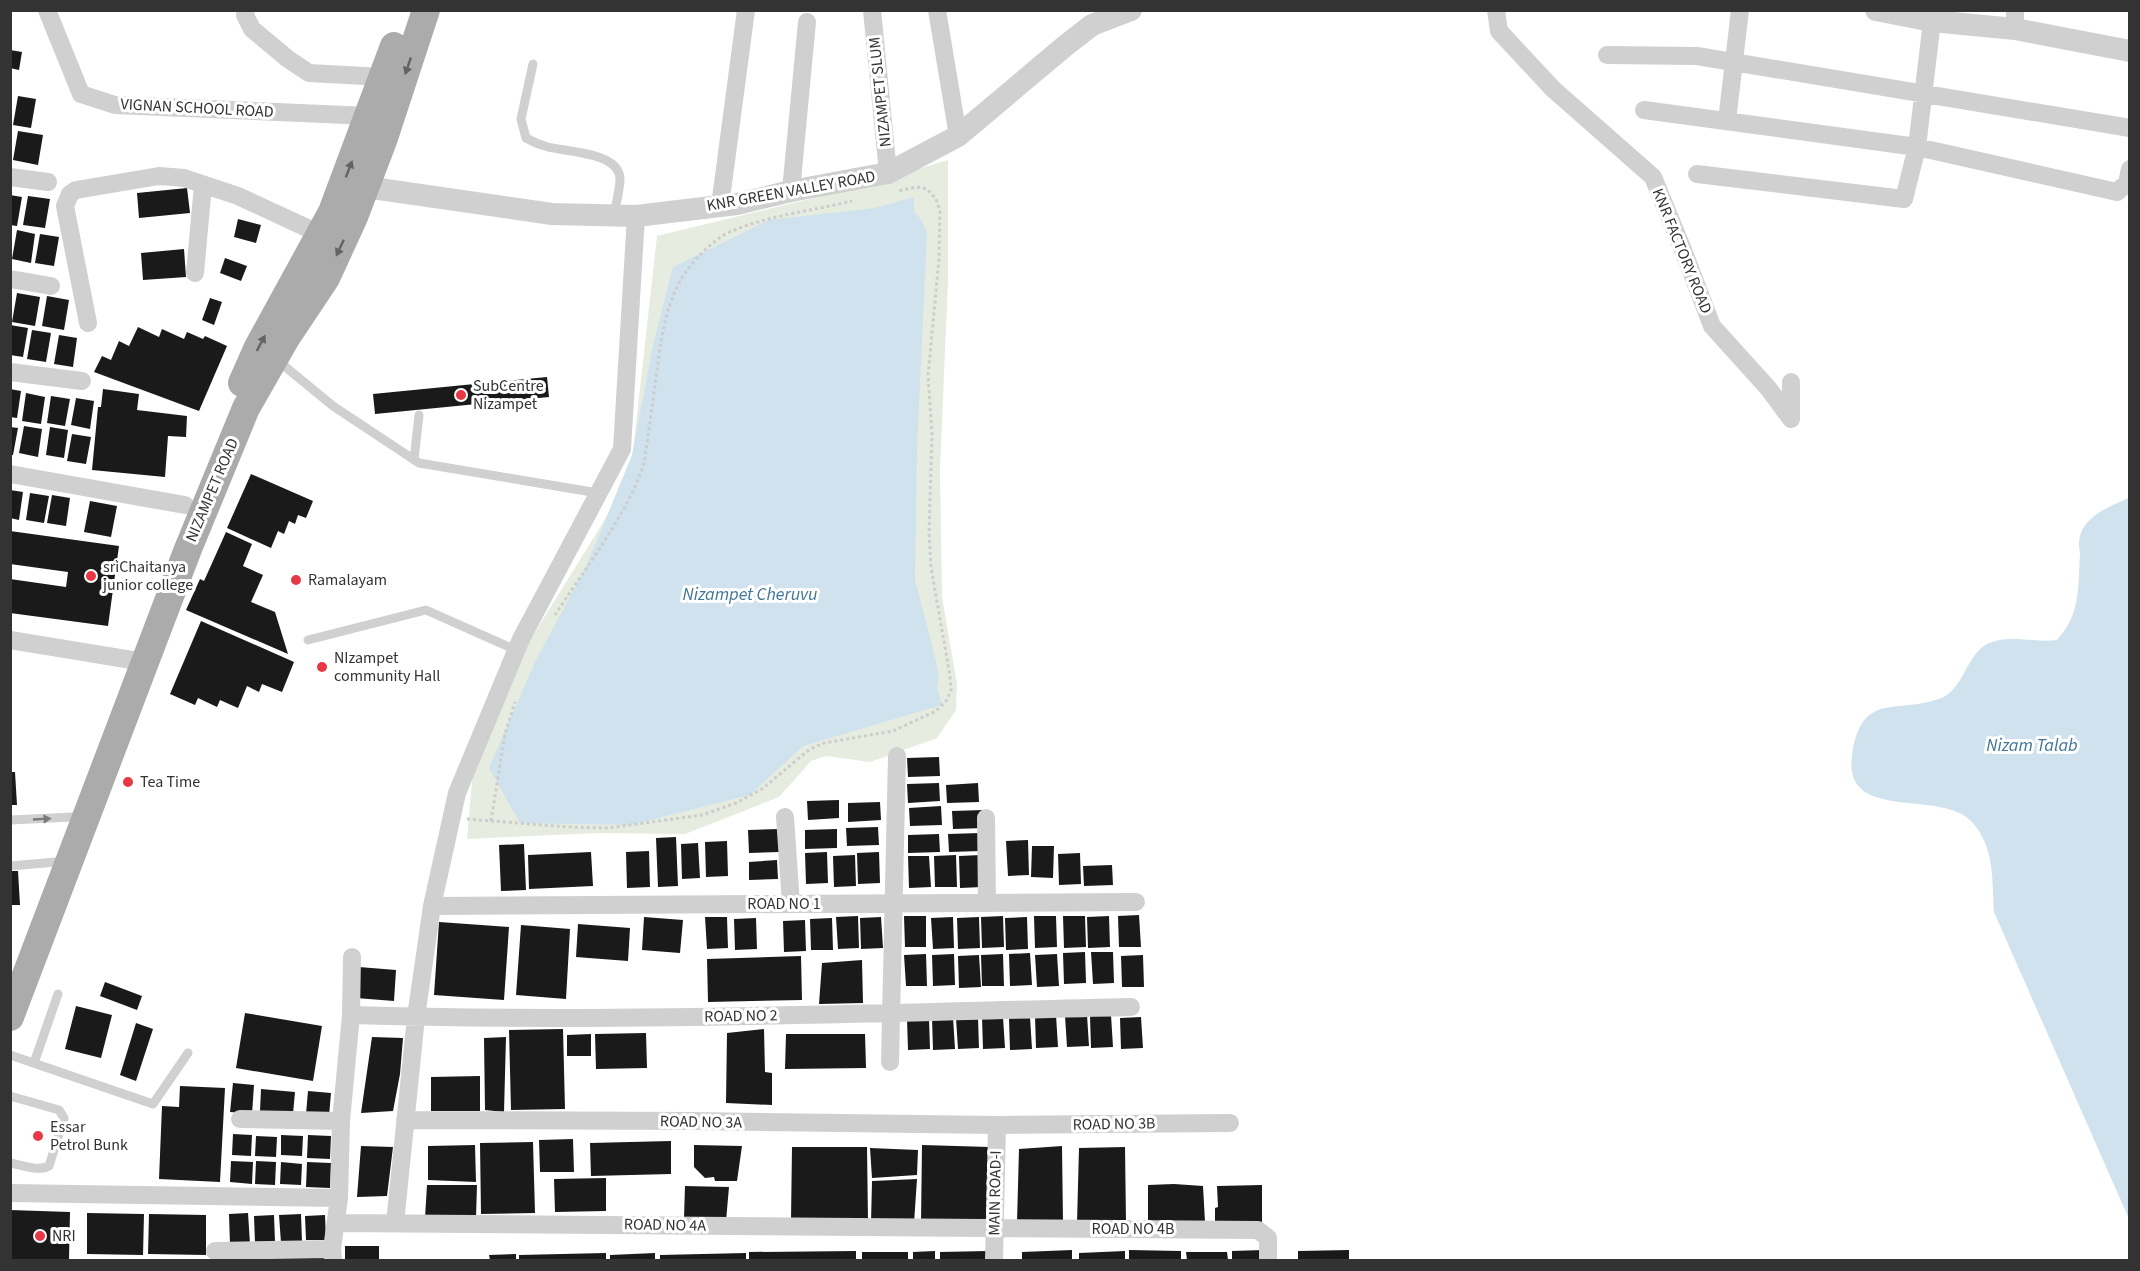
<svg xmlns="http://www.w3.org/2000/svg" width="2140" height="1271" viewBox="0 0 2140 1271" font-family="'Source Sans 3',sans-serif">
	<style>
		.green { fill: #e6ecdf }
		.water { fill: #cfe2ee }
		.building { fill: #1a1a1a }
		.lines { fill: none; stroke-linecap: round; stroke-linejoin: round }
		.path { stroke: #cdcdcd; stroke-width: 3; stroke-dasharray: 3 3; stroke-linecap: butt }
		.service { stroke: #d0d0d0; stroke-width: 9 }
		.minor { stroke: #d0d0d0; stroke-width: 18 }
		.tertiary { stroke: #d0d0d0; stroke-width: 22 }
		.primary { stroke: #ababab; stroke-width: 28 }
		.oneway { fill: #636363 }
		.oneway2 { fill: #7a7a7a }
		.poi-dot { fill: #e63946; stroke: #fff; stroke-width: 2 }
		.labels { text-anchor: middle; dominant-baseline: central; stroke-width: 6; stroke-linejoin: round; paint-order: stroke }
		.street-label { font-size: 16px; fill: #333; stroke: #fff }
		.poi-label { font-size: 16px; fill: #333; stroke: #fff; text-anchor: start }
		.water-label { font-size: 18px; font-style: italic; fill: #3f7597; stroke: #fff }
	</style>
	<rect width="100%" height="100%" fill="#fff"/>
	<!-- green -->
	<path class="green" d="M948,160V280L940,469L942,597L957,684L956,710L937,738L870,762L826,756L811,761L779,797L685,834L598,833L467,839L473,771L524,650L612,508L632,460L657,236L855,188Z"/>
	<!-- water -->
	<path class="water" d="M914,197V212L921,219L927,232L917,450L915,580L934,653L939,678L937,686L942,705L803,746L750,795L631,825L520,823L489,768L535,662L586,567L632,455L653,345L673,267L769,220L875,208Z
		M2129,498V1219L1994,912C1992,881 1995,847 1972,822C1941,788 1843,824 1852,756C1861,691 1895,714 1939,699C1964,691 1966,653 1989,643C2011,634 2035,643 2057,640C2081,614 2078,587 2080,553C2073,520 2106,508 2129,498Z"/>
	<!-- building -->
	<path class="building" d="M10,50L22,52L19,70L10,68Z
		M18,96L36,99L31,128L13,125Z
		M18,131L43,135L38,165L13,160Z
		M187,188L190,213L139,218L137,193Z
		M10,195L22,197L17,226L10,225Z
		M28,196L50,199L45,228L23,225Z
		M238,219L261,225L256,243L234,237Z
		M17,230L35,234L31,263L12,259Z
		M40,234L59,237L54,266L35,263Z
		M184,249L186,277L143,280L141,253Z
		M225,258L247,266L241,281L220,273Z
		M17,293L40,297L35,326L12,322Z
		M47,296L69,300L64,330L42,326Z
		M210,298L222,302L214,325L202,320Z
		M10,325L28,328L23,357L10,355Z
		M138,327L159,337L162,329L184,339L187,332L203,339L205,336L227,346L199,411L94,372L102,356L111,360L119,341L129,346Z
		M32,330L51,333L46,362L27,359Z
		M59,335L77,338L73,367L54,364Z
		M547,377L549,397L375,414L373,394Z
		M10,389L21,391L17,418L10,417Z
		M103,389L139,394L137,410L187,416L186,437L168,436L165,477L92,470L98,407H101Z
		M26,393L45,397L41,424L22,421Z
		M51,396L70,399L65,426L47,423Z
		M76,398L94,401L90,429L71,425Z
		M24,426L42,429L38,457L19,453Z
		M10,427L18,428L13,455H10Z
		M50,427L68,430L64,458L46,455Z
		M72,434L91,437L86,464L67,461Z
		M251,474L313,501L306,518L298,515L295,524L289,521L284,534L278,531L271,548L227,528Z
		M10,490L23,492L19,520L10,518Z
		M30,493L49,496L44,523L26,520Z
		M52,495L70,498L66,526L47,523Z
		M90,501L117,506L111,537L84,532Z
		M10,531L119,546L108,626L10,613V579L66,587L68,572L10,564Z
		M226,532L252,544L243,566L263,575L251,602L275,612L288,654L186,610L200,579L204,581Z
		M201,621L294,662L282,692L262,684L259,692L247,686L238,708L220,700L217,707L198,698L195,705L170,694Z
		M939,757L940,776L908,777L907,758Z
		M10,772H15L17,805H10Z
		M939,783L940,801L908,803L907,784Z
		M978,783L979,802L947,803L946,785Z
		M839,800V818L808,820L807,801Z
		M880,802L881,820L848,822V803Z
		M941,806L942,825L910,826L909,808Z
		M984,810L985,828L953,829L952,811Z
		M878,827L879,845L847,846L846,828Z
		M780,829V852L749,853L748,830Z
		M837,829V848L805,849V830Z
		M980,833L981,851L949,852L948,834Z
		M939,834L940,852L908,853V835Z
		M676,837L678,886L658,887L656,838Z
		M1028,840L1029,875L1008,876L1006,841Z
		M727,841L728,876L706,877L705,842Z
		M698,843L700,878L682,879L681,844Z
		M524,844L526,890L501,891L499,845Z
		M1032,846H1054L1053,878L1031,877Z
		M649,851L650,887L627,888L626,852Z
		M591,852L593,886L529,889L528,855Z
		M827,852L828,883L806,884L805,853Z
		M879,852L880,883L858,884L857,853Z
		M1080,853L1081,884L1059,885L1058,854Z
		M855,855L856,886L834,887L833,856Z
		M956,855L957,887H935L934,856Z
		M981,855L982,887L960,888L959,856Z
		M908,856H929L931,887L909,888Z
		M777,860L778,879L749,880V862Z
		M1112,865L1113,885L1084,886L1083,866Z
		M10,871H18L20,905H10Z
		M1139,915L1141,947H1119L1118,916Z
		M858,916L859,948L838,949L836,917Z
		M904,916H926V947H905Z
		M1003,916L1004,947L982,948L981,917Z
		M1034,916H1056L1057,947L1035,948Z
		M1063,916H1085L1086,947L1064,948Z
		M1109,916L1110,947L1088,948L1087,917Z
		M644,917L683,920L680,953L642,950Z
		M705,917H727L728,948L707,949Z
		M881,917L883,948L861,949L860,918Z
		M953,917L954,948L933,949L931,918Z
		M979,917L980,948L958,949L957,918Z
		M1027,917L1028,949L1006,950L1005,918Z
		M756,918L757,949L735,950L734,919Z
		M832,918L833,950H811L810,919Z
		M805,920L806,951L784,952L783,921Z
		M439,922L509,927L504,1000L434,995Z
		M578,924L630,928L628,961L576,957Z
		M521,925L570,929L566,999L516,995Z
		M1085,952L1086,983L1064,984L1063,953Z
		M1091,952H1113L1114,983L1093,984Z
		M1030,953L1032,985L1010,986L1009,954Z
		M926,954L927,986H906L904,955Z
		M954,954L955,985L933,986L932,955Z
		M1003,954L1004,986H982L981,955Z
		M1057,954L1059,986L1037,987L1035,955Z
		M979,955L981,987L959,988L958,956Z
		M1143,955L1144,987H1122L1121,956Z
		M801,956L802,1000L708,1002L707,959Z
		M862,960L863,1003L819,1004L822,963Z
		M359,967L396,970L394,1001L356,998Z
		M105,982L142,996L137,1010L100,996Z
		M76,1006L112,1015L101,1058L65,1049Z
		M245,1013L322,1026L313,1081L236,1068Z
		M1056,1015L1058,1047L1036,1048L1035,1016Z
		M1087,1015L1089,1046L1067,1047L1065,1016Z
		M1111,1015L1113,1047L1091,1048L1090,1016Z
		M953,1017L955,1049L933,1050L932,1018Z
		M978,1017L979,1048L958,1049L956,1018Z
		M1003,1017L1005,1048L983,1049L982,1018Z
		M1030,1017L1032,1049L1010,1050L1009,1018Z
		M1141,1017L1143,1048L1121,1049L1120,1018Z
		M929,1018L930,1049L908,1050L907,1019Z
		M136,1023L153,1029L136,1081L120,1075Z
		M563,1029L565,1109L511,1110L509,1030Z
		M764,1029L765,1072L772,1073V1105L726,1103L727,1033Z
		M646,1033L647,1068L596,1069L595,1034Z
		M591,1034V1056H567V1035Z
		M786,1034H865L866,1068L785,1069Z
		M372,1037L403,1038L400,1074L393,1111L361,1113Z
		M506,1037L504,1112L485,1110L484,1038Z
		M480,1076V1111H431V1077Z
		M233,1083L254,1085L252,1114L230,1112Z
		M180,1086L225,1088L220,1182L159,1179L162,1106L179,1107Z
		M261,1089L295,1092L293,1114L260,1111Z
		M308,1091L331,1093L329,1116L306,1114Z
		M233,1134L252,1135L251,1156L232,1155Z
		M281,1135L303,1136L302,1156L281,1155Z
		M308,1135L331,1136L330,1159L307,1158Z
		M256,1136L277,1137L276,1157L255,1156Z
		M573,1139L574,1172H540L539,1140Z
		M671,1141V1174L591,1176L590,1143Z
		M533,1142L535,1213L481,1214L480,1143Z
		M475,1145L476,1182L428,1180V1146Z
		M694,1145L742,1146L737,1181H715L714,1177L705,1178L694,1167Z
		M922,1145L990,1147V1220L921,1222Z
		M361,1146L393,1147L387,1196L357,1197Z
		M1062,1146L1063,1223L1017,1222L1019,1149Z
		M792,1147H867L868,1221L791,1220Z
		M1125,1147L1126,1223H1077L1079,1148Z
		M870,1148L918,1150L917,1175L872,1178Z
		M231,1161L253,1162L252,1184L230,1182Z
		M256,1161L276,1162L275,1185L255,1184Z
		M281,1162L302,1164L301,1185L280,1184Z
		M307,1162L331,1163L330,1188L306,1187Z
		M606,1178V1211L555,1212L554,1179Z
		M917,1179L914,1223H871L872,1181Z
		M1174,1184L1203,1186L1205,1222H1148V1185Z
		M427,1185H477L476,1218H425Z
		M1262,1185V1224H1215V1208L1218,1207L1217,1186Z
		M685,1186L729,1187L726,1221L684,1218Z
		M10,1210L70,1212L69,1260H10Z
		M87,1213L144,1214L143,1255L87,1254Z
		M248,1213L250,1244L230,1245L229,1214Z
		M149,1214L206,1215V1255L148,1254Z
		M301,1214L302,1242L281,1243L279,1215Z
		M274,1215L275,1242L255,1243L254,1216Z
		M325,1215L326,1240H306L305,1216Z
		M345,1246H379V1260H345Z
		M1072,1250V1260H1022V1252Z
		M1129,1250L1181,1251V1260H1129Z
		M1263,1250V1260H1232V1251Z
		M1349,1250V1260H1298V1251Z
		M856,1251V1260H749V1252Z
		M935,1251V1260H913V1252Z
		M988,1251L989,1260H940V1252Z
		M1125,1251V1260H1079V1253Z
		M862,1252H908V1260H862Z
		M1186,1252H1227L1228,1260H1187Z
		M606,1253V1260H519V1255Z
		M655,1253V1260H610V1255Z
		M746,1253V1260H660V1255Z
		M516,1254V1260H490L489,1255Z
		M326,1256V1260H251V1258Z"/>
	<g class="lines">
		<!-- path -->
		<path class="path" d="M555,615C584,570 628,513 644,464C648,436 652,407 656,378C663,327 666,286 706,249C714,242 722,235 732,231C767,216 815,210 852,201
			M467,819L568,827L608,828L702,815L736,803L762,789L810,749L824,743L893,731L936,711L946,701L951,691L950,676L931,567L929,532L932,433L928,376L939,259L940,211L936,199L927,189L917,187L897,191
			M491,821L505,734L515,702"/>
		<!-- service -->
		<path class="service" d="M533,64L521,119L526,138C533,142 540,145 548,147C567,152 618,152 620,178C620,190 616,203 614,215
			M277,360L333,406L419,463L592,492
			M414,460L419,415
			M308,640L426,610L516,650
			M10,820L73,817
			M10,866L56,862
			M10,1055L153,1104L188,1053
			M34,1063L58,994
			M10,1096L59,1110L64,1118L49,1166C38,1172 22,1165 10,1163"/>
		<!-- minor -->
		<path class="minor" d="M47,10L81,94L115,105L369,116
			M246,10L245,15L252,29L288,59L309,73L383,77
			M872,10L888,173
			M937,10L958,136
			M1496,10L1499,31L1553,89L1653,177L1683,250L1712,326L1768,388L1791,419V382
			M1932,21L1917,147L2117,192L2127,183L2130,169
			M2015,29V10
			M1607,55L1697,56L2130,128
			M1644,110L1917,147L1904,199L1697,174
			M1727,121L1740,10
			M10,177L48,182
			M791,191L807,22
			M720,206L746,10
			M195,273L203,185
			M10,279L51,286
			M88,323L65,206L70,194L76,190L159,176L184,178L238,196L320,234
			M10,372L82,381
			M10,474L185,505
			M10,640L132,660
			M785,817L791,904
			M986,818L987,903
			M432,906L1136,902
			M351,1015C611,1023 871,1013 1131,1007
			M890,1062L897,756
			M240,1119L341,1121
			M405,1120L692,1121L997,1125L1230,1123
			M10,1193L339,1198
			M336,1223L1258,1230L1268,1238V1260
			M395,1223L416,1017L432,906L457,793L521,639L622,449L636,216
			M215,1251L332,1249
			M333,1260L332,1249L339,1198L341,1121L351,1015L352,957
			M994,1260L997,1125"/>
		<!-- tertiary -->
		<path class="tertiary" d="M1876,10L1932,21L2015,29L2130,51
			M365,187L552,214L636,216L737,204L791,191L888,173L958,136L1065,46L1092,25L1131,10"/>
		<!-- primary -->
		<path class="primary" d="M242,383L258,347L332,212L394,46
			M10,1017L188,549L246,408L286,338L326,278L354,217L384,138L426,10"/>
	</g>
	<!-- one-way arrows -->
	<defs><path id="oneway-solid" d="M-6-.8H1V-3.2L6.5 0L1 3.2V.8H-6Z" transform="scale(1.5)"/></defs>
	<g class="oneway">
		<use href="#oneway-solid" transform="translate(408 66) rotate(109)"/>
		<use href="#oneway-solid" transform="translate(349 169) rotate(-69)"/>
		<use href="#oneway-solid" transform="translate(340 248) rotate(115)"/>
		<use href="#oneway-solid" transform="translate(261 343) rotate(-62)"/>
	</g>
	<use class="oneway2" href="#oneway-solid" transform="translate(42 819) rotate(-3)"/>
	<!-- markers -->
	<g class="poi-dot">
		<circle cx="461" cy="395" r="6"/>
		<circle cx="91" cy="576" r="6"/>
		<circle cx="296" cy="580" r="6"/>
		<circle cx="322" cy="667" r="6"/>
		<circle cx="128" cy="782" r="6"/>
		<circle cx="38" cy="1136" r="6"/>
		<circle cx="40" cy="1236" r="6"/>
	</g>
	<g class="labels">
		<!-- street labels -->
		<g class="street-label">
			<text transform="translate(880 92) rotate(-96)">NIZAMPET SLUM</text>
			<text transform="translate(197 108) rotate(3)">VIGNAN SCHOOL ROAD</text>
			<text transform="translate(791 191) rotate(-10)">KNR GREEN VALLEY ROAD</text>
			<text transform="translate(1682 251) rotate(68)">KNR FACTORY ROAD</text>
			<text transform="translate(212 490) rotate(-67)">NIZAMPET ROAD</text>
			<text x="784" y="904">ROAD NO 1</text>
			<text transform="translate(741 1016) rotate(-1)">ROAD NO 2</text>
			<text transform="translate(701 1122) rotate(1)">ROAD NO 3A</text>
			<text transform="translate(1114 1124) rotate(-1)">ROAD NO 3B</text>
			<text transform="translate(995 1193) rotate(-89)">MAIN ROAD-I</text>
			<text transform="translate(665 1225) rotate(1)">ROAD NO 4A</text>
			<text x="1133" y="1229">ROAD NO 4B</text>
		</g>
		<!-- poi labels -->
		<g class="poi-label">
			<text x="473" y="386">SubCentre<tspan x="473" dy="18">Nizampet</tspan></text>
			<text x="103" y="567">sriChaitanya<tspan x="103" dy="18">junior college</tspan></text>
			<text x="308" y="580">Ramalayam</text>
			<text x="334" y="658">NIzampet<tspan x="334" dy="18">community Hall</tspan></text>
			<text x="140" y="782">Tea Time</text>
			<text x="50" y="1127">Essar<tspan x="50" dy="18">Petrol Bunk</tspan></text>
			<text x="52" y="1236">NRI</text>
		</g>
		<!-- water labels -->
		<g class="water-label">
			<text x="750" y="594">Nizampet Cheruvu</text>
			<text x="2032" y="745">Nizam Talab</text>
		</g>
	</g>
	<!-- border -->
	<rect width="2140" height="1271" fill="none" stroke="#333333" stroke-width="24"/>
</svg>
